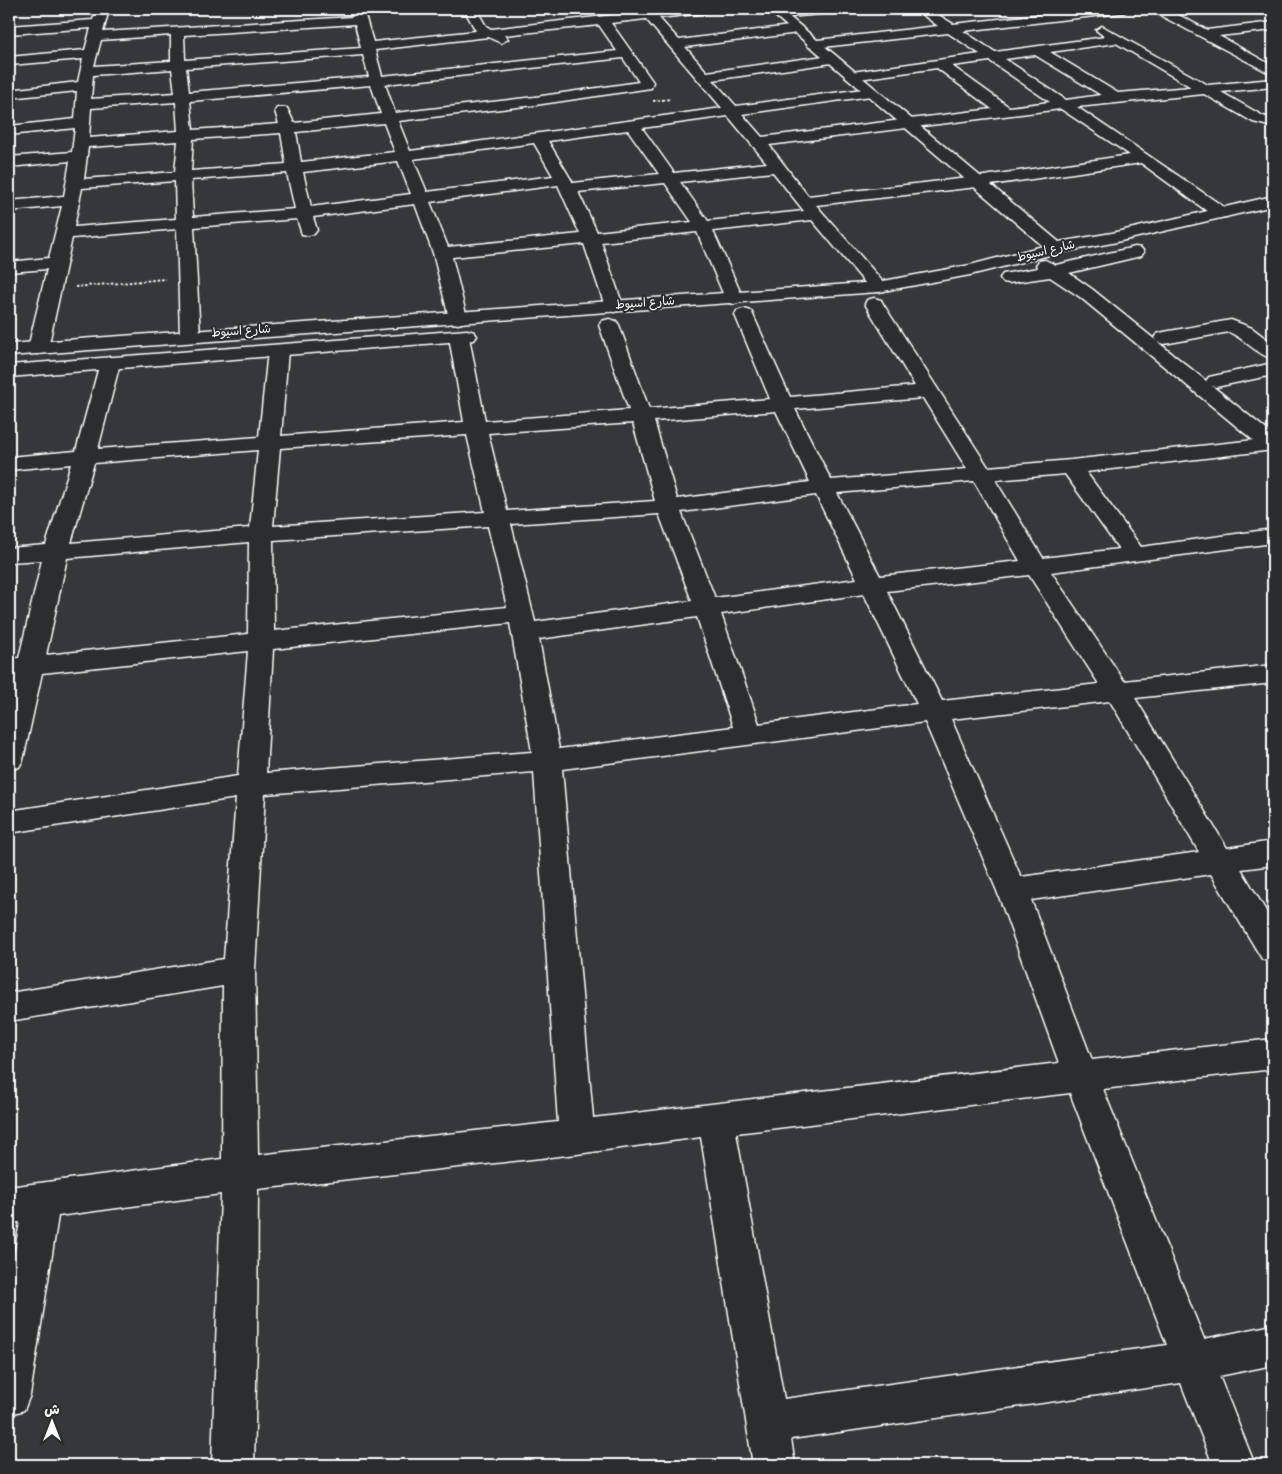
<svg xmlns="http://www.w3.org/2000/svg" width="1282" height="1474" viewBox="0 0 1282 1474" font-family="Dekko,'Playpen Sans Arabic',sans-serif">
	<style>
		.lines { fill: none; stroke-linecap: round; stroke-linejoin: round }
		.minor-casing { stroke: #fff; stroke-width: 3 }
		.tertiary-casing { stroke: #fff; stroke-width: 3 }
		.path { stroke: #fff; stroke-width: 2; stroke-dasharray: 2.5 2; stroke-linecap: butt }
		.minor { fill: #2a2d2e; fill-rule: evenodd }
		.tertiary { fill: #2a2d2e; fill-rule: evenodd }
		.labels { text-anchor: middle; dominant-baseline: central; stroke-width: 4; stroke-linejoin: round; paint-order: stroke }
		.far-street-label { font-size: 12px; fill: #fff; stroke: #2a2d2e }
	</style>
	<rect width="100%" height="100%" fill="#35373b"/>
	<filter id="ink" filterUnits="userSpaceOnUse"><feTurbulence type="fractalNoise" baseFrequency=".02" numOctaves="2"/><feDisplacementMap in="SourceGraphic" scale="10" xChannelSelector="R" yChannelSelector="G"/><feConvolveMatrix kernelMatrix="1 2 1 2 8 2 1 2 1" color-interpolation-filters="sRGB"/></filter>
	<g filter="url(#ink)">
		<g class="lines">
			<defs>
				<path id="minor" d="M97,9H109L103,32L353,17L351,9H363L373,42L476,31L464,9H476L486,26L491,29L640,12L638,9H651L653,11L710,9L708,12L704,13L659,18L679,40L798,25L804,29L798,33L685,47L707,72L832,55L839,59L832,63L713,80L736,106L871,88L876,89L878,92L876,95L871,96L742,114L762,137L992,109L937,68L852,80L845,76L852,72L980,54L948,33L814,48L809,47L807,44L809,41L938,26L915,9H929L953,24L1090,9H1127L1125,12L1121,13L963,31L995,52L1105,37L1096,30L1102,26L1208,85L1273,79V87L1221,92L1263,116L1273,119V127L1253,122L1204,94L1077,107L1227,209L1229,213L1227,217H1215L1141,163L977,187L816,205L884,283L887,287L884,291L878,292L872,291L812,220L713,231L743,298L741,302L734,304L727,302L725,298L697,232L601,242L623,306L621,310L614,312L607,310L605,306L584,244L452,257L467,318L465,322L458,324L451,322L449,318L433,253L415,204L313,217L317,230L314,234L308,235L302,234L297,219L194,227L200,336L197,340L190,342L183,340L180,336L177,229L72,238L48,348L45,352L38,354L31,352L28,348L47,269L9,272V262L49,258L62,206L9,211V201L64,196L70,161L9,167V157L72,152L75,128L9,135V126L75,119L77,91L9,98V90L78,82L83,59L9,65V57L85,50L91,28L9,34V26L93,20ZM646,19L722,108L410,151L398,121L535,105L651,88L653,82L611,23ZM355,24L361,48L185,60L184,35ZM599,25L617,51L382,76L375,50L488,37L501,43L508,39L504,35ZM171,35V61L94,66L101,40ZM1116,43L1191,87L1118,93L1050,52ZM363,55L369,77L189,92L186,68ZM1035,55L1101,95L1066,100L1005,59ZM623,58L639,82L535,97L395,113L385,84ZM990,61L1050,102L1009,107L952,66ZM172,69L175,93L91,99L93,75ZM371,85L381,114L294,123L287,108H277L275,111L279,124L193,130L190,101ZM176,102L178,131L89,138L91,108ZM1061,109L1130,155L977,177L808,196L769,145ZM728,116L767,163L674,173L642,128ZM384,123L395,152L301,162L296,132ZM628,130L659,174L573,183L548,141ZM281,133L286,164L191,171L193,139ZM178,141L175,172L84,179L88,147ZM534,143L553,176L427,192L413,159ZM398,161L411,194L311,207L303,172ZM773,172L804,211L708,221L680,182ZM287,173L295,209L193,217L191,180ZM175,181L176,219L74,227L82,188ZM665,183L692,222L597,232L578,192ZM558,185L580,234L448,247L430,202Z
					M794,9H836L830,13L779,18L773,14L779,10Z
					M1152,9H1167L1207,30L1273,22V30L1219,36L1273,66V75L1154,12Z
					M874,298L881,300L883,304L988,467L1071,460L1273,438V450L1086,472L1141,547L1273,529V543L1051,572L1124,681L1273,665V683L1135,698L1227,848L1273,841V865L1241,869L1273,923V963L1262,959L1211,874L1031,900L1092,1060L1273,1039V1069L1103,1089L1204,1339L1273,1325V1365L1219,1376L1255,1465H1213L1181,1383L791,1439L795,1465H753L701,1137L577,1154L258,1189L257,1341L254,1465H212L221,1194L58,1216L30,1395L24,1410L9,1415V1283L20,1222L9,1223V1187L222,1159L223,986L9,1021V993L224,959L236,798L9,833V811L238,776L248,651L42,673L23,760L19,767L9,770V702L15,676L9,677V659L19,658L42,560L9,562V548L46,545L71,464L9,470V457L76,451L100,363L103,359L110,357L117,359L120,363L98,449L259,437L268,351L271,347L278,345L285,347L288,351L281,436L464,422L449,337L452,333L459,331L466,333L469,337L485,421L629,410L599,325L602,321L609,319L616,321L619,325L649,409L770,399L735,315L737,311L744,309L751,311L753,315L790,397L915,386L865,304L867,300ZM923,398L967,469L831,480L795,409ZM776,411L810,482L677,499L654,421ZM633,423L655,501L507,511L488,433ZM467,435L485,512L273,526L280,448ZM258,450L250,528L71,543L94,463ZM1065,474L1119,549L1043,558L995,480ZM974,481L1020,561L880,576L837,493ZM816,495L857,579L715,598L681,512ZM659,514L692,601L535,622L511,524ZM488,526L507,607L274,631L273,540ZM249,542L248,634L46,655L67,558ZM1029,575L1099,684L942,701L887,591ZM864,594L917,704L759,724L721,614ZM697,617L733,727L559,749L539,639ZM510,623L532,752L266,773L273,649ZM1110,701L1199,852L1021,877L951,719ZM925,722L997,891L1059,1063L593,1118L562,769ZM534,772L558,1122L258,1155L255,970L265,794ZM1070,1093L1167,1345L784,1399L736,1133Z
					M1231,320L1252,328L1273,344V359C1257,355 1245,339 1229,332L1164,344L1157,342L1154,338L1157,334L1164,332Z
					M1273,363V375L1216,387L1209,385L1206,381L1209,377Z"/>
				<path id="tertiary" d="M767,9H780L1059,242L1112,233L1273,196V206L1112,243L1058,253L970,275L878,292L9,356V344L878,282L970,265L1043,246Z
					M1135,247L1141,248L1144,252L1141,256L1069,273L1092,289L1273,435V451L1265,450L1080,297L1050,277L1009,283L1003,282L1000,278L1003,274L1038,268L1036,265L1039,261L1045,260L1056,265Z
					M467,330L474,332L477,336L474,340L9,377V365Z"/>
			</defs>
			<!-- minor casing -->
			<use href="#minor" class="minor-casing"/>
			<!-- tertiary casing -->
			<use href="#tertiary" class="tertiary-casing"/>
			<!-- path -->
			<path class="path" d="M653,101L671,99
				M75,287L165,279"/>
			<!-- minor -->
			<use href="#minor" class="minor"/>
			<!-- tertiary -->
			<use href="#tertiary" class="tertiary"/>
		</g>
	</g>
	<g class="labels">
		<!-- far-street labels -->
		<g class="far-street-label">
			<text transform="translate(1046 252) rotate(-13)">شارع اسيوط</text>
			<text transform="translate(645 304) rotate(-4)">شارع اسيوط</text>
			<text transform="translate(241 332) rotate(-4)">شارع اسيوط</text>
		</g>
	</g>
	<!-- margin -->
	<rect width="1282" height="1474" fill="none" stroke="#2a2d2e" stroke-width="30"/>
	<rect x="15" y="15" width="1252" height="1444" fill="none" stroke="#fff" stroke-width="2" filter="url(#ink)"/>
	<!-- north arrow -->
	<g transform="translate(52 1422)" stroke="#2a2d2e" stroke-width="4" paint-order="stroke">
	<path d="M0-4L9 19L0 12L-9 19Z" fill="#ffffff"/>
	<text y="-8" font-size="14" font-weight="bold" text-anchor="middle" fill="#ffffff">ش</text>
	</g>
</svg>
